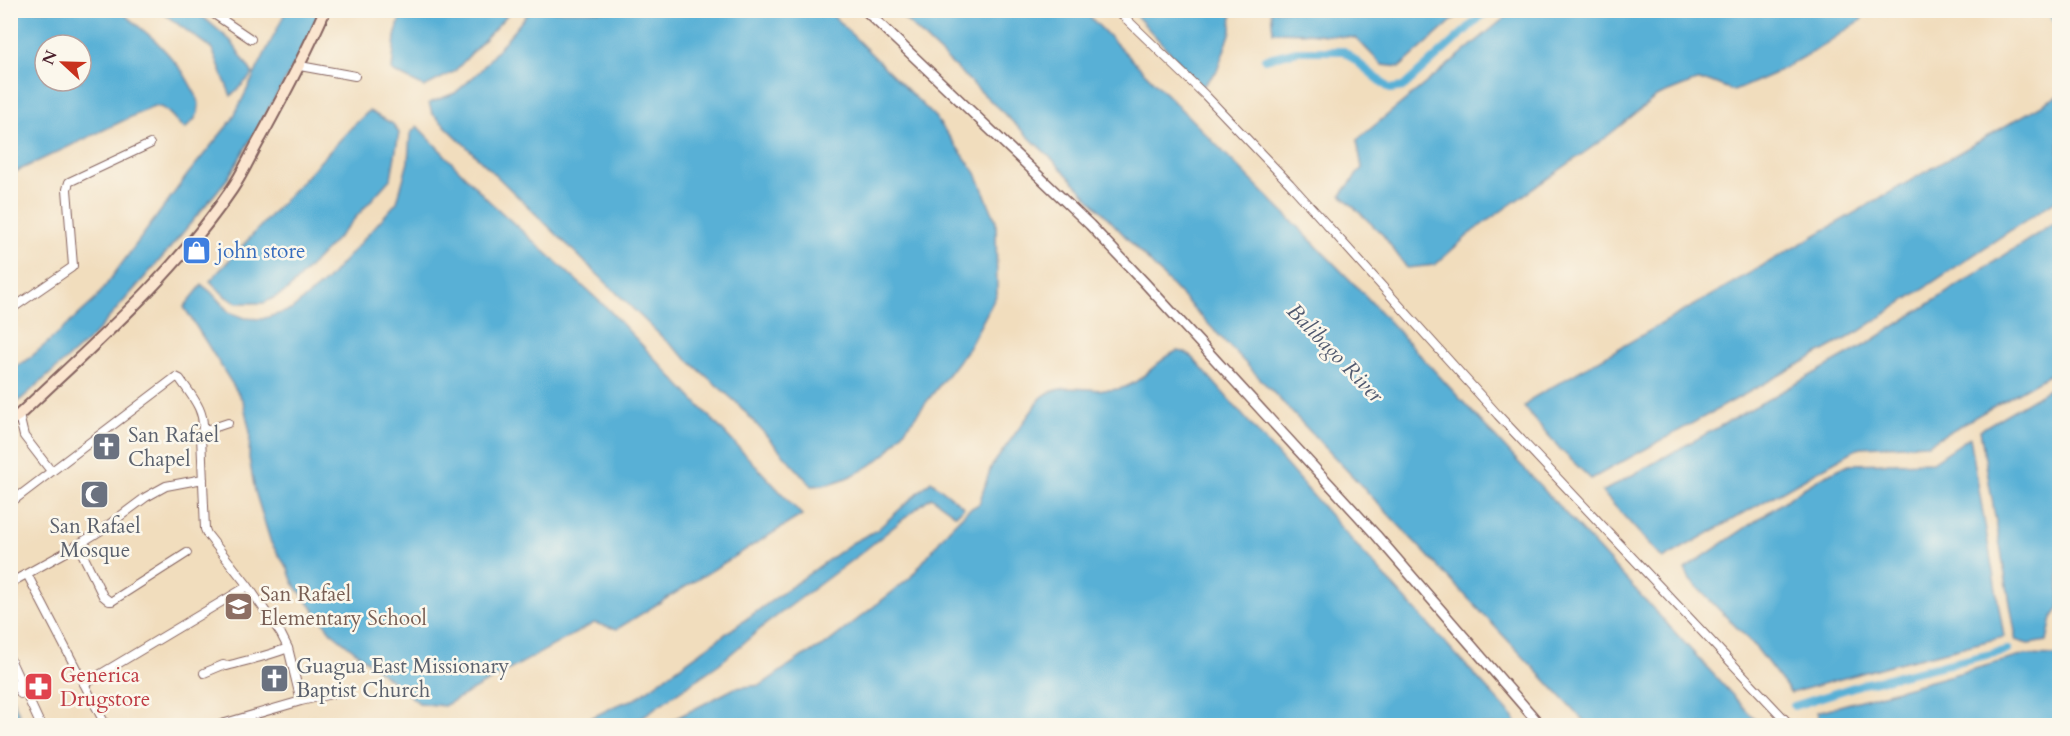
<svg xmlns="http://www.w3.org/2000/svg" width="2070" height="736" viewBox="0 0 2070 736" font-family="Cardo,serif">
	<style>
		.water { fill: #59b0d6; stroke: #526880; stroke-width: 1.5; fill-rule: evenodd }
		.lines { fill: none; stroke-linecap: round; stroke-linejoin: round }
		.canal { stroke: #59b0d6; stroke-width: 8 }
		.river { stroke: #59b0d6; stroke-width: 14 }
		.minor-casing { stroke: #84625e; stroke-width: 10 }
		.tertiary-casing { stroke: #84625e; stroke-width: 12 }
		.secondary-casing { stroke: #84625e; stroke-width: 14 }
		.minor { stroke: #fff; stroke-width: 8 }
		.tertiary { stroke: #fff; stroke-width: 9 }
		.secondary { stroke: #fbe5cf; stroke-width: 10 }
		.labels { text-anchor: middle; dominant-baseline: central; stroke-width: 5; stroke-linejoin: round; paint-order: stroke }
		.shop-label { font-size: 21px; fill: #366cbe; stroke: #fbf7ec; text-anchor: start }
		.worship-label { font-size: 21px; fill: #5b616d; stroke: #fbf7ec; text-anchor: start }
		.education-label { font-size: 21px; fill: #785e54; stroke: #fbf7ec; text-anchor: start }
		.health-label { font-size: 21px; fill: #be3a42; stroke: #fbf7ec; text-anchor: start }
		.water-label { font-size: 22px; font-style: italic; fill: #50596f; stroke: #fbf7ec }
	</style>
	<rect width="100%" height="100%" fill="#fbf7ec"/>
	<filter id="ink" filterUnits="userSpaceOnUse"><feTurbulence type="fractalNoise" baseFrequency=".0167" numOctaves="2"/><feDisplacementMap in="SourceGraphic" scale="12" xChannelSelector="R" yChannelSelector="G"/><feConvolveMatrix kernelMatrix="1 2 1 2 8 2 1 2 1" color-interpolation-filters="sRGB"/></filter>
	<filter id="wash" filterUnits="userSpaceOnUse"><feTurbulence type="fractalNoise" baseFrequency=".008" numOctaves="4" result="noise"/><feDisplacementMap in="SourceGraphic" scale="24" xChannelSelector="R" yChannelSelector="G"/><feGaussianBlur stdDeviation="1.35" result="paint"/><feColorMatrix in="noise" values="0 0 0 0 0 0 0 0 0 0 0 0 0 0 0 0 0 1.4 0 .05"/><feComposite in="paint" operator="in"/></filter>
	<g filter="url(#wash)">
		<rect width="100%" height="100%" fill="#f1ddbd"/>
		<!-- water -->
		<path class="water" d="M11,10L120,11L155,40L168,54L183,72L196,95L199,105L198,113L194,120L185,129C174,121 168,106 154,106L11,174ZM45,45H81V81H45Z
			M160,11H196L231,41L253,74L231,96L212,49Z
			M286,11H319L315,24L289,74L228,178L166,253L93,336L11,408L10,369L26,361L46,344L95,300L188,174L232,120Z
			M402,11V10L511,11L454,72L424,87L392,71L395,37Z
			M530,11H828L935,117L976,173L996,221L997,294L969,347L887,453C867,470 839,485 812,486L737,403L664,339L432,113L429,103L455,93L480,71Z
			M896,11H1084L1362,292L1760,725H1588L1053,160Z
			M1132,11H1232L1231,31L1217,71L1202,87Z
			M1271,11V10L1463,11L1400,67L1382,65L1356,38L1307,33L1273,32Z
			M1513,11V10L1865,11L1861,20L1813,52L1773,74L1734,91L1709,81H1696L1656,97L1605,138L1473,231L1435,265L1407,268L1383,235L1341,195L1362,168L1357,140Z
			M2059,95V198L1858,332L1591,479L1561,450L1524,407L1531,399Z
			M369,111L393,124L399,133L391,178L341,234L287,291L264,303H237L226,297L210,281L351,128Z
			M417,126L488,200L609,310L802,515L617,629L594,623L444,706L419,703L331,632L293,583L288,569L271,543L255,491L249,458L250,432L243,401L184,307L202,285L211,292L229,312L245,318L262,319L291,310L326,281L397,202L408,162L410,134Z
			M2059,220V369L1928,444L1860,447L1663,559L1602,492L1867,344Z
			M1177,351L1184,352L1191,356L1357,546L1514,718L1517,725H663L735,688L761,685L803,656L825,645L910,578L949,529L968,510L979,504L991,467L1041,398C1063,379 1092,394 1118,389C1142,385 1155,360 1177,351Z
			M2059,383V608L2052,618L2047,641L2028,644L2015,640V632L1980,430Z
			M1970,437L2004,637L1890,665L1791,693L1754,645L1690,580L1685,569L1804,488L1826,475L1849,464L1933,462Z
			M931,481L964,507L956,515L931,497L860,554L766,624L719,664L639,719L626,725H577L617,705L635,699L852,543L877,530Z
			M2025,655L2059,656V725L1821,726L1817,712Z
			M11,695L24,725H11Z"/>
		<g class="lines">
			<!-- canal -->
			<path class="canal" d="M1265,59L1297,51H1344L1390,89L1403,87L1488,10
				M1794,706L1863,684L2008,650"/>
			<!-- river -->
			<path class="river" d="M2053,10L2060,19"/>
		</g>
	</g>
	<g filter="url(#ink)">
		<g class="lines">
			<defs>
				<path id="minor" d="M208,10L251,39
					M1117,10L1205,95L1290,184L1498,415L1791,726
					M300,66L355,76
					M10,296L17,305
					M10,310L71,268L73,266L67,189L69,182L150,144
					M19,415L24,436L51,471
					M228,423L207,430L201,436L205,529L207,534L248,586L281,634L288,648L301,701
					M10,503L176,377L180,379C191,395 207,412 202,433
					M78,545L103,596L109,601H112L187,553
					M27,574L106,726
					M10,583L68,551L103,529L146,497L166,486L203,479
					M10,659L41,726
					M204,673L223,665L227,666C248,660 268,656 288,648
					M10,681L17,687L21,694
					M84,684L248,586
					M215,726L301,701L336,693"/>
				<path id="tertiary" d="M865,10L1090,225L1144,282L1376,535L1541,726"/>
				<path id="secondary" d="M10,421L19,415C94,344 174,275 232,189C243,173 251,154 261,137C284,95 306,54 325,10"/>
			</defs>
			<!-- minor casing -->
			<use href="#minor" class="minor-casing"/>
			<!-- tertiary casing -->
			<use href="#tertiary" class="tertiary-casing"/>
			<!-- secondary casing -->
			<use href="#secondary" class="secondary-casing"/>
			<!-- minor -->
			<use href="#minor" class="minor"/>
			<!-- tertiary -->
			<use href="#tertiary" class="tertiary"/>
			<!-- secondary -->
			<use href="#secondary" class="secondary"/>
		</g>
	</g>
	<!-- icons -->
	<defs>
		<symbol id="shop-square" viewBox="-11 -11 22 22"><rect x="-9" y="-9" width="18" height="18" rx="4" fill="#3f7fe0" stroke="#fbf7ec"/><path d="M-5-2.5h2.3a2.7 3.5 0 0 1 5.4 0H5L5.5 6h-11ZM-1.5-2.5h3a1.5 2.3 0 0 0-3 0Z" fill="#fff"/></symbol>
		<symbol id="church-square" viewBox="-11 -11 22 22"><rect x="-9" y="-9" width="18" height="18" rx="4" fill="#6b7280" stroke="#fbf7ec"/><path d="M-1.2-6h2.4v3.5h3.3v2.4h-3.3V6h-2.4V-.1h-3.3v-2.4h3.3Z" fill="#fff"/></symbol>
		<symbol id="mosque-square" viewBox="-11 -11 22 22"><rect x="-9" y="-9" width="18" height="18" rx="4" fill="#6b7280" stroke="#fbf7ec"/><path d="M3.5-4.9A6 6 0 1 0 3.5 4.9A5 5 0 1 1 3.5-4.9Z" fill="#fff"/></symbol>
		<symbol id="school-square" viewBox="-11 -11 22 22"><rect x="-9" y="-9" width="18" height="18" rx="4" fill="#8d6e63" stroke="#fbf7ec"/><path d="M0-5L7-2L0 1L-7-2ZM-4 1L0 2.5L4 1V4Q0 6-4 4Z" fill="#fff"/></symbol>
		<symbol id="pharmacy-square" viewBox="-11 -11 22 22"><rect x="-9" y="-9" width="18" height="18" rx="4" fill="#e0444e" stroke="#fbf7ec"/><path d="M-2-6h4v4h4v4h-4v4h-4v-4h-4v-4h4Z" fill="#fff"/></symbol>
	</defs>
	<g fill-rule="evenodd">
		<use href="#shop-square" x="180" y="234" width="33" height="33"/>
		<use href="#church-square" x="90" y="430" width="33" height="33"/>
		<use href="#mosque-square" x="78" y="478" width="33" height="33"/>
		<use href="#school-square" x="222" y="590" width="33" height="33"/>
		<use href="#church-square" x="258" y="662" width="33" height="33"/>
		<use href="#pharmacy-square" x="22" y="670" width="33" height="33"/>
	</g>
	<g class="labels">
		<!-- shop labels -->
		<g class="shop-label">
			<text x="217" y="251">john store</text>
		</g>
		<!-- worship labels -->
		<g class="worship-label">
			<text x="128" y="435">San Rafael<tspan x="128" dy="24">Chapel</tspan></text>
			<text x="95" y="526" text-anchor="middle">San Rafael<tspan x="95" dy="24">Mosque</tspan></text>
			<text x="296" y="666">Guagua East Missionary<tspan x="296" dy="24">Baptist Church</tspan></text>
		</g>
		<!-- education labels -->
		<g class="education-label">
			<text x="260" y="594">San Rafael<tspan x="260" dy="24">Elementary School</tspan></text>
		</g>
		<!-- health labels -->
		<g class="health-label">
			<text x="60" y="675">Generica<tspan x="60" dy="24">Drugstore</tspan></text>
		</g>
		<!-- water labels -->
		<g class="water-label">
			<text transform="translate(1335 353) rotate(46)">Balibago River</text>
		</g>
	</g>
	<!-- margin -->
	<rect width="2070" height="736" fill="none" stroke="#fbf7ec" stroke-width="36"/>
	<!-- north arrow -->
	<g transform="translate(63 63) rotate(292)"><circle r="28" fill="#fbf7ec" stroke="#b4a19f" stroke-width="1.5"/>
	<path d="M0-4.5L10 22L0 15L-10 22Z" fill="#c8321e"/>
	<text y="-9" font-size="16" font-weight="bold" text-anchor="middle" fill="#4a1f2b">N</text>
	</g>
</svg>
